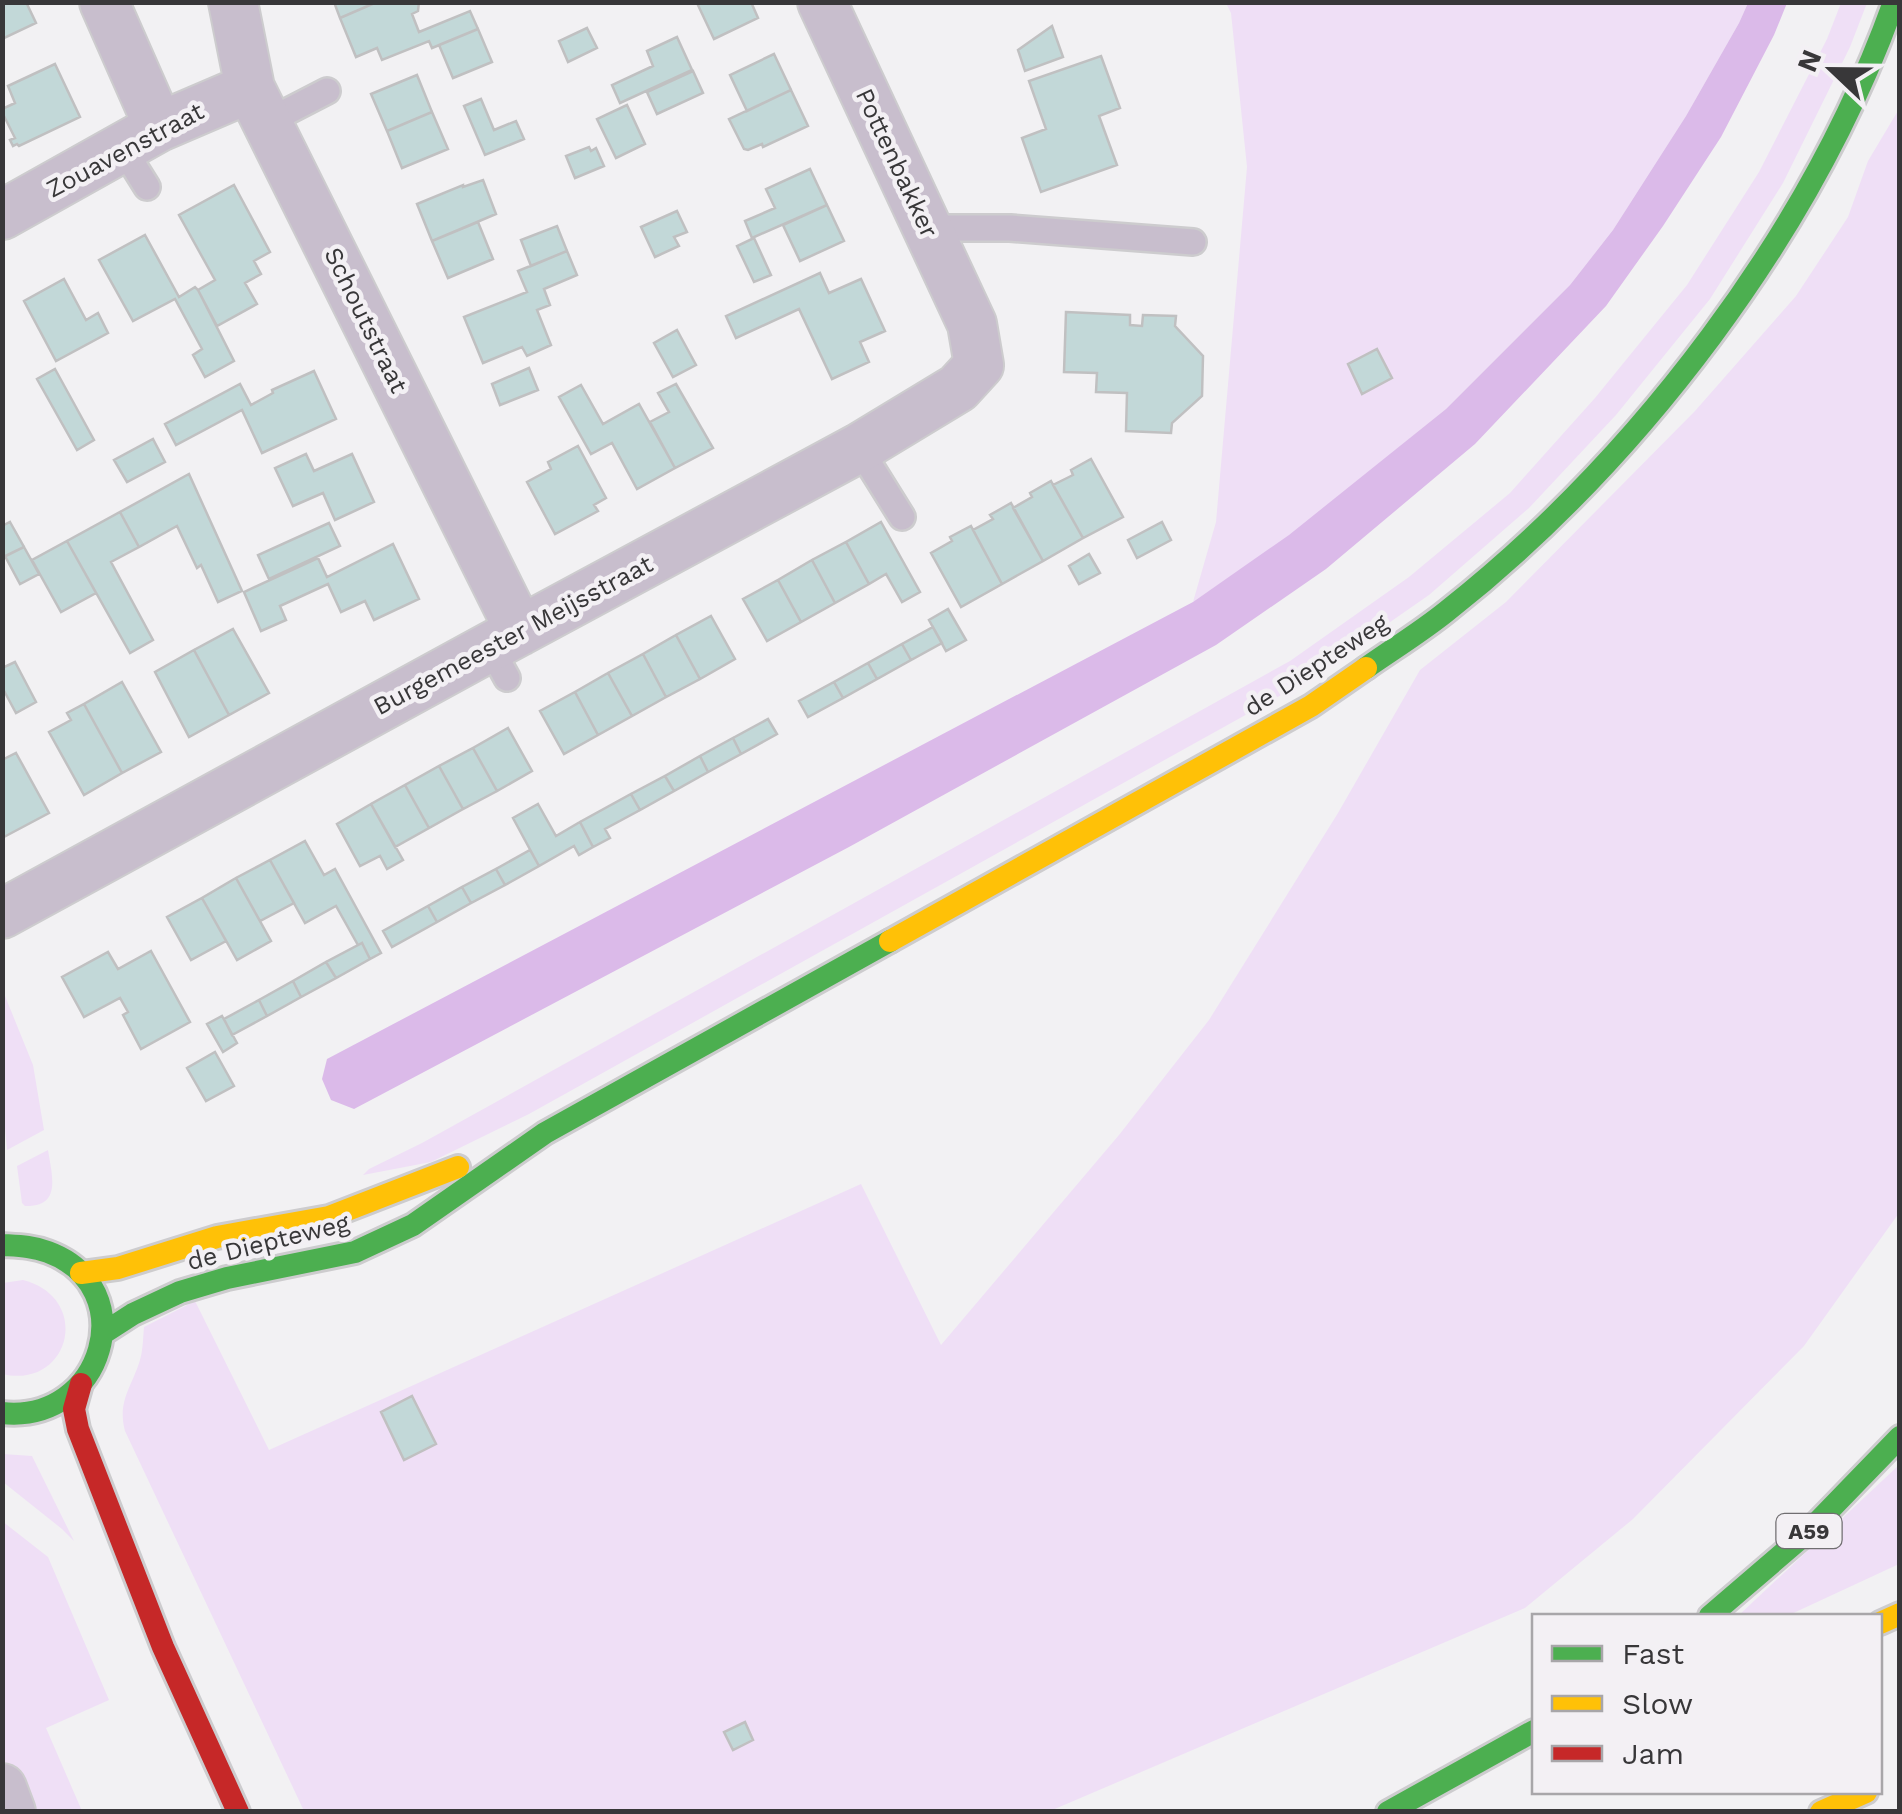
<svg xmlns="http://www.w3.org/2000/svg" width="1902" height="1814" viewBox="0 0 1902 1814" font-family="'Work Sans',sans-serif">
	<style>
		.green { fill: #efdff6 }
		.water { fill: #dbbae9 }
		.building { fill: #c2d8d8; stroke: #c0c0c1; stroke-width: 2.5 }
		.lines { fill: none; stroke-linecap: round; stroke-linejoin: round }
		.lane-casing { stroke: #cdccce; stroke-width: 30 }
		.street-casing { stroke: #cdccce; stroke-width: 52 }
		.fast-casing { stroke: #cdccce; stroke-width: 28 }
		.slow-casing { stroke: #cdccce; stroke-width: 28 }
		.jam-casing { stroke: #cdccce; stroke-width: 28 }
		.lane { stroke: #c8becd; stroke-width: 25 }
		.street { stroke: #c8becd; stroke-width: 48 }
		.fast { stroke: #4caf50; stroke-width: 22 }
		.slow { stroke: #ffc107; stroke-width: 22 }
		.jam { stroke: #c62828; stroke-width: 22 }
		.labels { text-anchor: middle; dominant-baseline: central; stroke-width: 9; stroke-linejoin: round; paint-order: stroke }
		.shield { fill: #f3f0f4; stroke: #706e71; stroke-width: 2.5 }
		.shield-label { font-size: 22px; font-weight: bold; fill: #383739 }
		.street-label { font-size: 25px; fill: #383739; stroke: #f3f0f4 }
	</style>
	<rect width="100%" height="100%" fill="#f2f1f3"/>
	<!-- green -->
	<path class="green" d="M1226,3H1748L1739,23L1686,116L1613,230L1570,285L1446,409L1289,536L1193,602L1216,522L1247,167L1231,13Z
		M1841,3H1867L1850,47L1783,183L1710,299L1616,415L1529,508L1429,595L1301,684L529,1114L431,1162L363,1175L369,1169L422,1143L1290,661L1409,577L1510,493L1595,398L1687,285L1759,172L1827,39Z
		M1899,109V1213L1804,1346L1633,1519L1525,1608L1050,1811H304L125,1431C117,1401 132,1387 140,1360C143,1350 143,1338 144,1327L195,1301L269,1450L861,1184L941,1345L1119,1135L1209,1020L1338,813L1420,670L1506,602L1695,411L1796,296L1848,217L1868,161Z
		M3,991L33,1065L44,1130L7,1150L2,1096Z
		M48,1150C52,1176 62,1207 25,1206L22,1203L17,1166Z
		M23,1280C93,1298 70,1390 2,1374L3,1283Z
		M3,1454L32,1456L74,1541L62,1529L3,1482Z
		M1899,1465V1564L1787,1616H1738Z
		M2,1521L48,1557L109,1700L46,1728L82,1811H24L3,1757Z"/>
	<!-- water -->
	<path class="water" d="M1748,3H1787L1774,35L1721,137L1663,226L1606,306L1475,444L1326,569L1216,645L849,847L354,1109L331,1100L322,1079L327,1059L1193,602L1289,535L1446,409L1570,285L1613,230L1686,116L1739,23Z"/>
	<!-- building -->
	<path class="building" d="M2,2H26L36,23L2,39Z
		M334,2H377L340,18Z
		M377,2H419L418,11L412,14L419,32L470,11L478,29L432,48L429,41L382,60L377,48L356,57L340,18Z
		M751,2L758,18L714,39L697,3Z
		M1052,26L1063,57L1025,71L1018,50Z
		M587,28L597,48L568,62L559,41Z
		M478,29L492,62L453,78L439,45Z
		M677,37L692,70L620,103L612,85L653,66L647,51Z
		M774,54L791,90L747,111L730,75Z
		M1101,56L1120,108L1099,116L1117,165L1041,192L1022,138L1046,129L1029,81Z
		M55,64L80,117L19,146L17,144L13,146L10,140L15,138L2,112V109L15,103L8,86Z
		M693,71L703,93L657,114L647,92Z
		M417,75L432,112L387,131L371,94Z
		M791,90L808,126L763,147L762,144L748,150L744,149L729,119Z
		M481,99L494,130L516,121L524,139L485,155L464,106Z
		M627,105L645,144L616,158L597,119Z
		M432,112L448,149L402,168L387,131Z
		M589,147L591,151L596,148L604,166L575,178L566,156Z
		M810,169L827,205L752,238L745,221L775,208L766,189Z
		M483,180L496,214L432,241L417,204L463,185V187Z
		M234,185L270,252L254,261L261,274L245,283L257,304L217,326L198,290L215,280L179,215Z
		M827,205L844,241L800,261L783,225Z
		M677,211L687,232L674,237L679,246L655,257L641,227Z
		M478,222L493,259L448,278L432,241Z
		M557,226L567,251L531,266L521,240Z
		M145,235L179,297L195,287L198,290L234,361L205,377L193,355L202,349L175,299L133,321L99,260Z
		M754,238L771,275L754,282L737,246Z
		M567,251L577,275L544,289L550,305L537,310L551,345L527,356L522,347L483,363L464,317L527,292L518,271Z
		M820,273L829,293L861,279L885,331L860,342L869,362L832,379L799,309L736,338L726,316Z
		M64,279L86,320L98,313L108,333L56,361L24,301Z
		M1066,312L1130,315V325L1142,326L1143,315L1176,316L1175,326L1203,356L1202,396L1172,423L1171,433L1126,431L1127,393L1096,392L1097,373L1064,372Z
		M677,330L696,365L673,377L654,343Z
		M1377,349L1392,378L1362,394L1348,364Z
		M529,368L538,390L500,405L492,384Z
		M55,369L94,440L77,450L37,379Z
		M314,371L336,419L262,453L242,410L176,445L165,424L240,384L251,405L273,393L272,390Z
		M676,384L713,448L675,468L650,422L669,412L658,393Z
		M581,385L603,424L639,404L675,468L637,489L612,443L591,454L559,397Z
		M153,439L165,462L127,482L114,460Z
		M578,446L606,498L594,505L598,511L555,534L527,482L551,469L548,462Z
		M306,454L314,471L352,454L374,502L335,520L323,493L293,506L275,468Z
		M1091,459L1123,517L1083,538L1053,485L1073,475L1071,470Z
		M189,474L242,591L218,602L201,565L197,568L177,526L139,547L120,512Z
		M1051,481L1083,538L1043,561L1013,508L1032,497L1030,493Z
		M1011,503L1043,561L1002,584L973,530L993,519L990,515Z
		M120,512L139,547L111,562L153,640L130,653L67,541Z
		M10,522L24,547L2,558V526Z
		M881,522L920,592L902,602L886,574L869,584L846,542Z
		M1162,522L1171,540L1137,558L1128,540Z
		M329,523L340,546L269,579L258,555Z
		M971,526L1002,584L961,607L931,553L952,541L950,537Z
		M67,541L96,593L61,612L32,560Z
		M846,542L869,584L835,603L812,560Z
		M393,544L419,599L374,620L365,601L341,612L328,584L280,606L286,620L261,631L244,592L318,558L327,577Z
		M24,547L39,574L20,584L5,556Z
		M1089,554L1100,573L1079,584L1069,566Z
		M812,560L835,603L801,622L778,580Z
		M778,580L801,622L767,641L743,599Z
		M948,609L966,640L946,651L929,620Z
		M711,616L735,659L700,679L676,635Z
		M933,627L942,643L911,660L902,644Z
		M233,629L269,693L229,715L194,650Z
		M676,635L700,679L666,697L643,654Z
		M902,644L911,660L877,679L868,663Z
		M194,650L229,715L189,737L155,672Z
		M643,654L666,697L632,716L608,673Z
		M15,662L36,702L16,713L2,687V668Z
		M868,663L877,679L843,698L834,682Z
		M608,673L632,716L598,735L575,692Z
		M122,682L161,752L122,773L84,704Z
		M834,682L843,698L808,717L799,701Z
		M575,692L598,735L564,754L540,711Z
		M84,704L122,773L84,795L49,732L71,720L67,713Z
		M768,719L777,734L741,754L733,738Z
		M508,728L532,771L497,791L473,748Z
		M733,738L741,754L708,772L700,756Z
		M473,748L497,791L463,809L439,766Z
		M16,753L49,813L2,838V760Z
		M700,756L708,772L674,791L665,776Z
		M439,766L463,809L429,828L405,785Z
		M665,776L674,791L640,810L631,794Z
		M405,785L429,828L395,847L371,804Z
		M631,794L640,810L605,829L610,838L593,847L580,822Z
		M371,804L403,860L387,869L380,856L360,866L337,824Z
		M538,804L556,836L580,822L593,847L579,855L574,846L539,866L513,818Z
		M305,841L324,875L335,869L381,953L370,959L362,943L358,945L336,906L305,923L270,860Z
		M530,850L539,866L505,885L496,869Z
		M270,860L294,903L260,921L236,878Z
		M496,869L505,885L471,903L462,887Z
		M236,878L271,941L237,960L202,898Z
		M462,887L471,903L437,922L428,906Z
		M202,898L226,941L191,960L167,917Z
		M428,906L437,922L392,947L383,931Z
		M362,943L370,959L336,978L326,962Z
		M151,951L190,1022L141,1049L123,1015L128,1012L120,998L84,1017L62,977L108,952L118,969Z
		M326,962L336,978L301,997L293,981Z
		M293,981L301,997L267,1016L259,1000Z
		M259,1000L267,1016L232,1035L224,1019Z
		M222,1016L237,1043L223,1052L207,1024Z
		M215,1052L234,1086L206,1101L187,1068Z
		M412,1396L436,1444L404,1460L381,1412Z
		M745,1722L753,1740L733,1750L724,1732Z"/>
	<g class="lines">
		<defs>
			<path id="lane" d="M267,122L327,91
				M122,147L147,187
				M927,228H1010L1193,242
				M859,448L902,517
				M490,647L507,678"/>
			<path id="street" d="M104,2L159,127
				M233,2L250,88L520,631
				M2,215L159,127L250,88
				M2,914L490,647L859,448L958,388L979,365L972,324L822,2
				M2,1788L11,1812"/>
			<path id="fast" d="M1366,668C1393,649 1421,632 1447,611C1638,460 1812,232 1894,2
				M2,1245C18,1246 32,1246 48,1252C143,1287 104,1424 2,1413
				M102,1334L133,1314L180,1292L227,1278L355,1252L413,1225L545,1133L890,941
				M1710,1616L1809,1531L1900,1437
				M1388,1812L1534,1731"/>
			<path id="slow" d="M890,941L1311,706L1366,668
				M81,1273L118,1268L217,1237L329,1217L458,1167
				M1880,1623L1900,1614
				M1821,1812L1866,1792"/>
			<path id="jam" d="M81,1384L74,1409L78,1429L163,1647L238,1812"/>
		</defs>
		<!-- lane casing -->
		<use href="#lane" class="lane-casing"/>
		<!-- street casing -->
		<use href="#street" class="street-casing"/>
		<!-- fast casing -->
		<use href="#fast" class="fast-casing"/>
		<!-- slow casing -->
		<use href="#slow" class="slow-casing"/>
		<!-- jam casing -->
		<use href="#jam" class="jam-casing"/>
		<!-- lane -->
		<use href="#lane" class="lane"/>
		<!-- street -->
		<use href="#street" class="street"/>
		<!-- fast -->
		<use href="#fast" class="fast"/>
		<!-- slow -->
		<use href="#slow" class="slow"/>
		<!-- jam -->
		<use href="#jam" class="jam"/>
	</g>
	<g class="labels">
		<!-- shield labels -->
		<rect class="shield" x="1776.5" y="1514" width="65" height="34" rx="8"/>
		<g class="shield-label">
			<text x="1809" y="1531">A59</text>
		</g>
		<!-- street labels -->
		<g class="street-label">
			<text transform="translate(125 150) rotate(-28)">Zouavenstraat</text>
			<text transform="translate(897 163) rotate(65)">Pottenbakker</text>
			<text transform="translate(366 320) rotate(64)">Schoutstraat</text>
			<text transform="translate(513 635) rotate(-28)">Burgemeester Meijsstraat</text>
			<text transform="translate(1316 665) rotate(-33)">de Diepteweg</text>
			<text transform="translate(268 1242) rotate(-14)">de Diepteweg</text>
		</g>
	</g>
	<!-- border -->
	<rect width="1902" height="1814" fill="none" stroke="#383739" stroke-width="10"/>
	<!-- legend -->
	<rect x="1532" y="1614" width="350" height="180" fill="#f3f0f4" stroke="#a8a6a9" stroke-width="2.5"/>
	<rect x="1552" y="1646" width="50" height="15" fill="#4caf50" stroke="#a8a6a9" stroke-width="2.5"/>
	<text x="1622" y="1664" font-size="30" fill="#383739">Fast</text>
	<rect x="1552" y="1696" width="50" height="15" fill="#ffc107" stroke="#a8a6a9" stroke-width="2.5"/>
	<text x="1622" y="1714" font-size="30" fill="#383739">Slow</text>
	<rect x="1552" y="1746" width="50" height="15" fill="#c62828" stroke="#a8a6a9" stroke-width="2.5"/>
	<text x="1622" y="1764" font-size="30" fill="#383739">Jam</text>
	<!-- north arrow -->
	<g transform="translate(1832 70) rotate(292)" stroke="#f3f0f4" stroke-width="8" paint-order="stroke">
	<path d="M0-8L18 38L0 25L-18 38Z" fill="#383739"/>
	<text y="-15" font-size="28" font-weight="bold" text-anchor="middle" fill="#383739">N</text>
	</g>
</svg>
